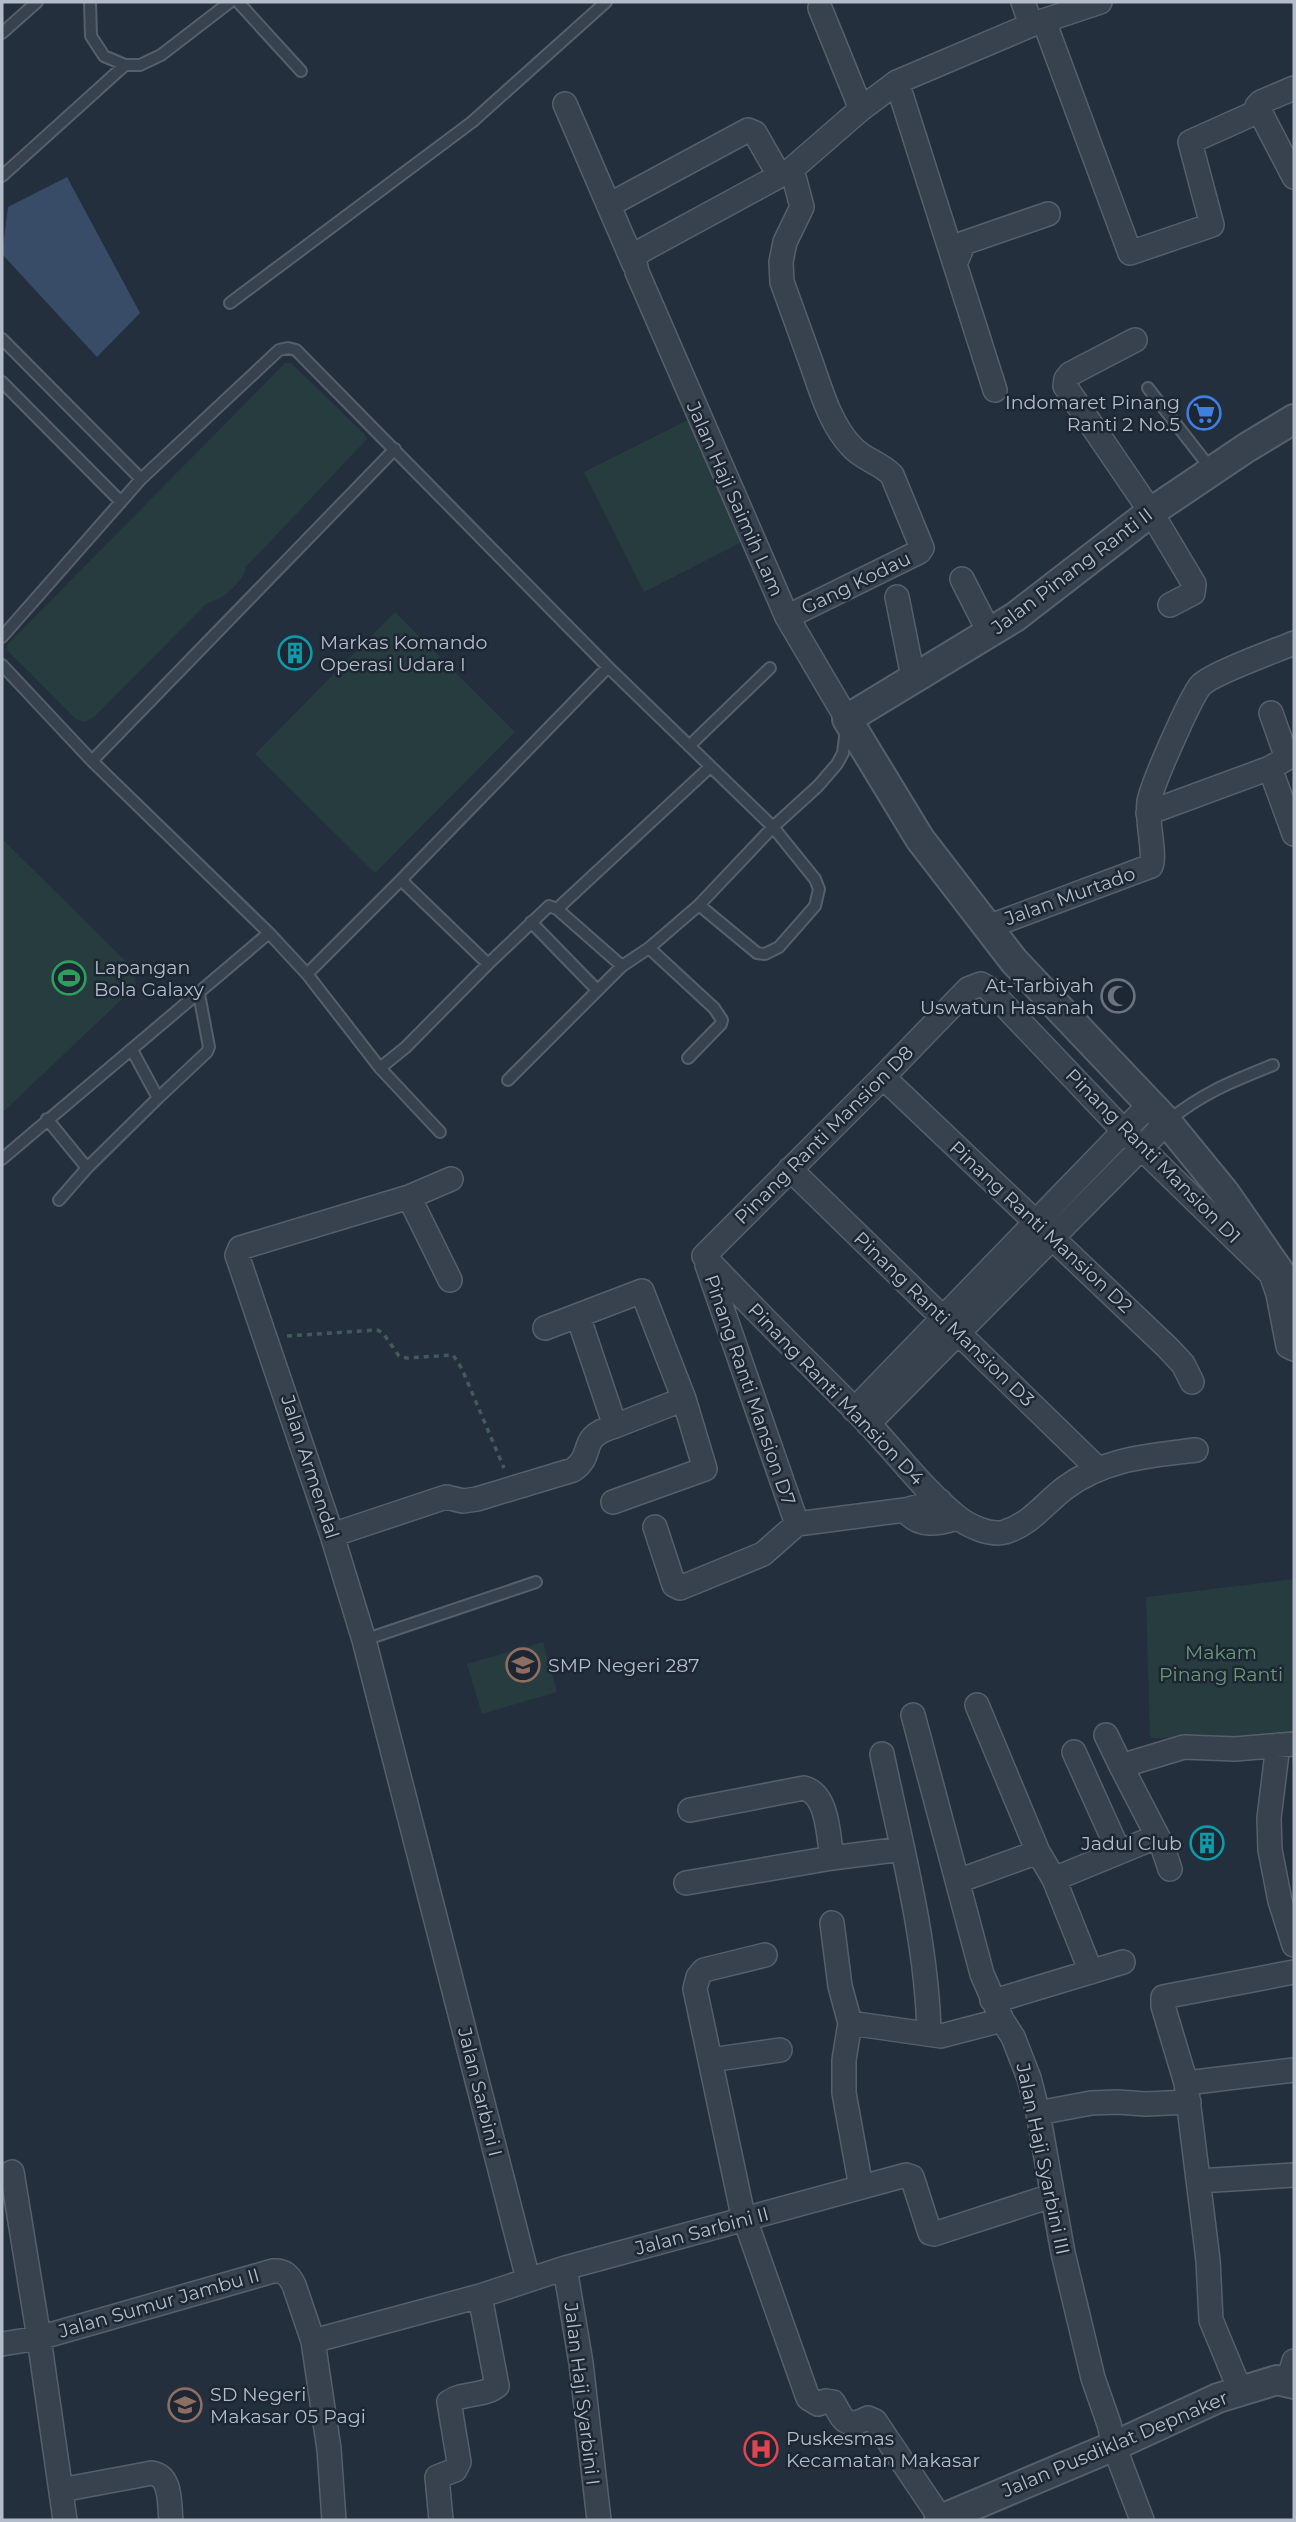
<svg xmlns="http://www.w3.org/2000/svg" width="1296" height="2522" viewBox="0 0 1296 2522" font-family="Montserrat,sans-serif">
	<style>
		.green { fill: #263c3f }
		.water { fill: #394c67 }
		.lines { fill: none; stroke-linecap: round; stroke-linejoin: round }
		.service-casing { stroke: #565f6c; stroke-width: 14 }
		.minor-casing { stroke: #565f6c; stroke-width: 26 }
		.tertiary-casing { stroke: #565f6c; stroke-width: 32 }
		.path { stroke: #44595c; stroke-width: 3.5; stroke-dasharray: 5 5; stroke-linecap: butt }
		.service { stroke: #38414e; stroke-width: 10 }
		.minor { stroke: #38414e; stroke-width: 23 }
		.tertiary { stroke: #38414e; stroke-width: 28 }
		.labels { text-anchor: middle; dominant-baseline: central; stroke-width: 5; stroke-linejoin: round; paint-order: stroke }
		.poi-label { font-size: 19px; fill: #b4bcc9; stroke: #1d2633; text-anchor: start }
		.street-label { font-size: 19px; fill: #b4bcc9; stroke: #1d2633 }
		.park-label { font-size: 19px; fill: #6b9a76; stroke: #1d2633 }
	</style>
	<rect width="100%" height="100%" fill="#242f3e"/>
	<!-- green -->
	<path class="green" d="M285,363H291L364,434L367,439L246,567C243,582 223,600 207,603L94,717L84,722L76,719L7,650L8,644Z
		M688,420L748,539L644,592L584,472Z
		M395,612L515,732L375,873L255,754Z
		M2,839L135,970L136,986L2,1113Z
		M1294,1579V1740L1150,1738L1146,1597Z
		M543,1642L557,1692L482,1714L467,1664Z"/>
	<!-- water -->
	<path class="water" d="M67,177L140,313L97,357L2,254L8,207Z"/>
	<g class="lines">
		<defs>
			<path id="service" d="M90,2L91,36L104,56L125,65H140L161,55L230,2
				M238,2L301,71
				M2,33L37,2
				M2,176L125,65
				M230,303L472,122L606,2
				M2,339L141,479
				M2,382L121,502
				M1148,388L1211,469
				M2,637L141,479L279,350L288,348L296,350L608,667L773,827L815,879L819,889L815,906L779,947L765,954L757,953L699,905
				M2,665L92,761L269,933L307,974L380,1068L440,1132
				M689,746L770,668
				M92,761L395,449
				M401,880L488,964
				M557,909L710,767
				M531,922L597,990
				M649,948L714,1008L722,1020L721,1024L688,1058
				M307,974L401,880L608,667
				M380,1068L406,1047L488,964L549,906L557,909L622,966
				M508,1080L622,966L649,948L699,905L773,827L818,786L837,764L843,753L846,729
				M158,1098L207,1052L209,1047L199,994
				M47,1119L87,1168
				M1168,1121C1202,1093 1233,1081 1273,1065
				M2,1159L269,933
				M59,1200L87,1168L158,1098L132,1050
				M364,1640L536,1582"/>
			<path id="minor" d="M1023,2L1031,25
				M820,8L861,109
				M1044,21L1130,253L1212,225L1190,142L1259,111
				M897,82L995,390
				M1294,88L1261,102L1257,106L1294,177
				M565,104L634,264
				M609,205L748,130L755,133L779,175
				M955,264L964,243L1048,214
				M1135,340L1070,374L1066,379L1065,386L1151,512L1194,584L1193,593L1170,605
				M962,579L989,632
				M897,597L913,677
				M787,617L919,552L922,548L892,475C881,463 864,460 852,447C831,425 822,394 812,365C802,337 792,310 782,282L781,262L785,242L802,207L792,169
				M1271,713L1287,758
				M847,719L787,617L637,272L634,258L641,251L792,169L861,109L897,82L1031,25L1100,2
				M1270,768L1294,834
				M1148,813L1270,768L1294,754
				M988,927L1151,866C1156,854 1146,820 1149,802C1151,786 1191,696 1201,685C1213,673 1275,651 1294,643
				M883,1077L1167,1347L1183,1364L1192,1382
				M790,1169L1098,1469
				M451,1179L409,1197L240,1248L237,1255L332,1535L364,1640L528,2279
				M409,1197L450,1280
				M704,1256L883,1077L968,989L981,984L988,988L1124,1131L1271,1274L1278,1294L1288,1346L1294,1349
				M704,1256C757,1313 813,1367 868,1423C897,1454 923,1489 956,1516C968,1526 990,1536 1005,1532C1031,1524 1045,1503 1065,1488C1105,1458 1149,1456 1196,1450
				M707,1265L797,1524
				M578,1316L615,1426L684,1399
				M545,1328L642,1291L684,1399L705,1469L613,1502
				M854,1410L1150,1104
				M868,1424L1167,1122
				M905,1510C919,1528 938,1524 957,1518
				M797,1524L905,1510L940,1501
				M655,1527L674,1585L680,1588L763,1554L797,1524
				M332,1535L446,1497L463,1501L477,1499L573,1470C597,1453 575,1438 615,1426
				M977,1705L1038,1852L1054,1879L1091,1972
				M913,1715L982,1974L1002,2020L1013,2037L1029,2078L1038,2113L1063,2253L1093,2378L1109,2424L1114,2446L1142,2520
				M1106,1735L1121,1766
				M1278,1745L1269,1818L1270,1850L1280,1901L1294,1945
				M1074,1752L1119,1852
				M882,1754C901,1845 927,1940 929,2034
				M690,1810L804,1788C829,1795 828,1837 832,1858
				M1170,1869L1162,1845L1121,1766L1184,1747L1235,1749L1294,1744
				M1054,1879L1156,1837
				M958,1881L1038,1852
				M686,1883L832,1858L902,1849
				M832,1923L840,1986L850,2023L844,2060V2093L861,2187
				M765,1955L704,1970L698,1977L695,1989L742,2211L808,2398L818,2404L826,2401L833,2402C844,2421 845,2429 868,2418L875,2421L941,2519
				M992,2000L1001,1999L1123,1962
				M850,2023L941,2036L1002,2020
				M710,2060L780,2050
				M1186,2083L1294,2070
				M1038,2113L1091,2103L1117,2102L1146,2104L1189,2102
				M12,2172L39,2338L65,2520
				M1199,2181L1294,2175
				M565,2268L581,2363L599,2520
				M313,2341L480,2296L565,2268L906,2175L912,2177L930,2233L934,2234L1051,2196
				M2,2344L39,2338L273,2271C284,2270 289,2275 294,2285L313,2341L329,2449L334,2520
				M1288,2381L1294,2361
				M1240,2390L1211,2320L1208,2260L1186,2083L1163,2006V1997L1294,1972
				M61,2490L152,2473C172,2476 169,2504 171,2520
				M441,2520L437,2477L455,2470L459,2462L449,2402C463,2392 483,2397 497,2386L480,2296"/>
			<path id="tertiary" d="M1294,419L1246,448L1151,512L1015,617L847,719L920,839L1014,961L1167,1122L1225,1193L1288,1284L1294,1313
				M939,2520L1114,2446L1218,2398L1277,2380L1294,2384"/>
		</defs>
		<!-- service casing -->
		<use href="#service" class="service-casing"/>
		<!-- minor casing -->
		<use href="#minor" class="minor-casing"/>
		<!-- tertiary casing -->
		<use href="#tertiary" class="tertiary-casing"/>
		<!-- path -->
		<path class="path" d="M287,1336L377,1330L383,1333L399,1356L407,1358L453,1355L462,1369L504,1468"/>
		<!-- service -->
		<use href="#service" class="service"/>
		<!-- minor -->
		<use href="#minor" class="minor"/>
		<!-- tertiary -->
		<use href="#tertiary" class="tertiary"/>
	</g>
	<!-- icons -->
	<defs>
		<symbol id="supermarket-ring" viewBox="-11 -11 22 22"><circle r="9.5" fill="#1d2633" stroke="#3f7fe0" stroke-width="1.5"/><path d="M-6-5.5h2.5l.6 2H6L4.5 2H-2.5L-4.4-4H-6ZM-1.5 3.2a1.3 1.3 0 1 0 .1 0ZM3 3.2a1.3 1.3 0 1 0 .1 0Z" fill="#3f7fe0"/></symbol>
		<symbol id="building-ring" viewBox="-11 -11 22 22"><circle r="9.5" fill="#1d2633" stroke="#0f9aa8" stroke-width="1.5"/><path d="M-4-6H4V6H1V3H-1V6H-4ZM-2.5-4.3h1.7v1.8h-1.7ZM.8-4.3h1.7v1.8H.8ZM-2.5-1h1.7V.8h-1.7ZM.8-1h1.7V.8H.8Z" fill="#0f9aa8"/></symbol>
		<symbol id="stadium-ring" viewBox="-11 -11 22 22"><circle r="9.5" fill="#1d2633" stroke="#2e9e5b" stroke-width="1.5"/><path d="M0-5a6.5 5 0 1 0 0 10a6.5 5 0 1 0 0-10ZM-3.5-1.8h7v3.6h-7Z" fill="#2e9e5b"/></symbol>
		<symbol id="mosque-ring" viewBox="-11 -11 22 22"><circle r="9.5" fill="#1d2633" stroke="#6b7280" stroke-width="1.5"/><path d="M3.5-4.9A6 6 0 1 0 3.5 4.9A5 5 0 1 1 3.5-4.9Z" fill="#6b7280"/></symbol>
		<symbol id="school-ring" viewBox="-11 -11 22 22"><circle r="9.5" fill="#1d2633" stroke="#8d6e63" stroke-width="1.5"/><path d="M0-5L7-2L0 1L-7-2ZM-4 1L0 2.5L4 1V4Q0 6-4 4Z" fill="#8d6e63"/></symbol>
		<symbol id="hospital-ring" viewBox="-11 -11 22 22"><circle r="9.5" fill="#1d2633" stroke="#e0444e" stroke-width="1.5"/><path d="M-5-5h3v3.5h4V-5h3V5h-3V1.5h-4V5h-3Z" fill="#e0444e"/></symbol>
	</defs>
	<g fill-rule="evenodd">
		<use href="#supermarket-ring" x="1185" y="394" width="38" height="38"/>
		<use href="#building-ring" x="276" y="634" width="38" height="38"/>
		<use href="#stadium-ring" x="50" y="959" width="38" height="38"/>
		<use href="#mosque-ring" x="1099" y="977" width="38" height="38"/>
		<use href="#school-ring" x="504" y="1646" width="38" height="38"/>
		<use href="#building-ring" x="1188" y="1824" width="38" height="38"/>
		<use href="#school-ring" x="166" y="2386" width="38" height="38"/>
		<use href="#hospital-ring" x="742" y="2430" width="38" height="38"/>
	</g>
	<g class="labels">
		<!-- poi labels -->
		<g class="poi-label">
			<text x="1180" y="402" text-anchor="end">Indomaret Pinang<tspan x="1180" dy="22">Ranti 2 No.5</tspan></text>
			<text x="320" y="642">Markas Komando<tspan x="320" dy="22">Operasi Udara I</tspan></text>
			<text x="94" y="967">Lapangan<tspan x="94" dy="22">Bola Galaxy</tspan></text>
			<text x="1094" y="985" text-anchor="end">At-Tarbiyah<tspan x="1094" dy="22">Uswatun Hasanah</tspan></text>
			<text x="548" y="1665">SMP Negeri 287</text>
			<text x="1182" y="1843" text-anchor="end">Jadul Club</text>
			<text x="210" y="2394">SD Negeri<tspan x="210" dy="22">Makasar 05 Pagi</tspan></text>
			<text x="786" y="2438">Puskesmas<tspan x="786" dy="22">Kecamatan Makasar</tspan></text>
		</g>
		<!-- street labels -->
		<g class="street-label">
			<text transform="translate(735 499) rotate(66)">Jalan Haji Saimih Lam</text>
			<text transform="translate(1072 571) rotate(-37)">Jalan Pinang Ranti II</text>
			<text transform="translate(856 583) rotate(-26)">Gang Kodau</text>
			<text transform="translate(1070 896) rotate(-20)">Jalan Murtado</text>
			<text transform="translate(824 1135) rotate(-45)">Pinang Ranti Mansion D8</text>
			<text transform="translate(1153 1156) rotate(45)">Pinang Ranti Mansion D1</text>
			<text transform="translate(1041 1227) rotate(43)">Pinang Ranti Mansion D2</text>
			<text transform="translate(944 1319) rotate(44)">Pinang Ranti Mansion D3</text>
			<text transform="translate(750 1390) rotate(71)">Pinang Ranti Mansion D7</text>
			<text transform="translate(836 1394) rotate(46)">Pinang Ranti Mansion D4</text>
			<text transform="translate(310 1467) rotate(72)">Jalan Armendal</text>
			<text transform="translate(480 2092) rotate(76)">Jalan Sarbini I</text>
			<text transform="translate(1043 2159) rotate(78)">Jalan Haji Syarbini III</text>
			<text transform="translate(702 2231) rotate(-15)">Jalan Sarbini II</text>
			<text transform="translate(159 2303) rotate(-16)">Jalan Sumur Jambu II</text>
			<text transform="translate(582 2394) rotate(83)">Jalan Haji Syarbini I</text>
			<text transform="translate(1115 2444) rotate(-23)">Jalan Pusdiklat Depnaker</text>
		</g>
		<!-- park labels -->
		<g class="park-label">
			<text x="1221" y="1652">Makam<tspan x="1221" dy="22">Pinang Ranti</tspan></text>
		</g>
	</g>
	<!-- border -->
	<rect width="1296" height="2522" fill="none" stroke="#b4bcc9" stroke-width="7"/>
</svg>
